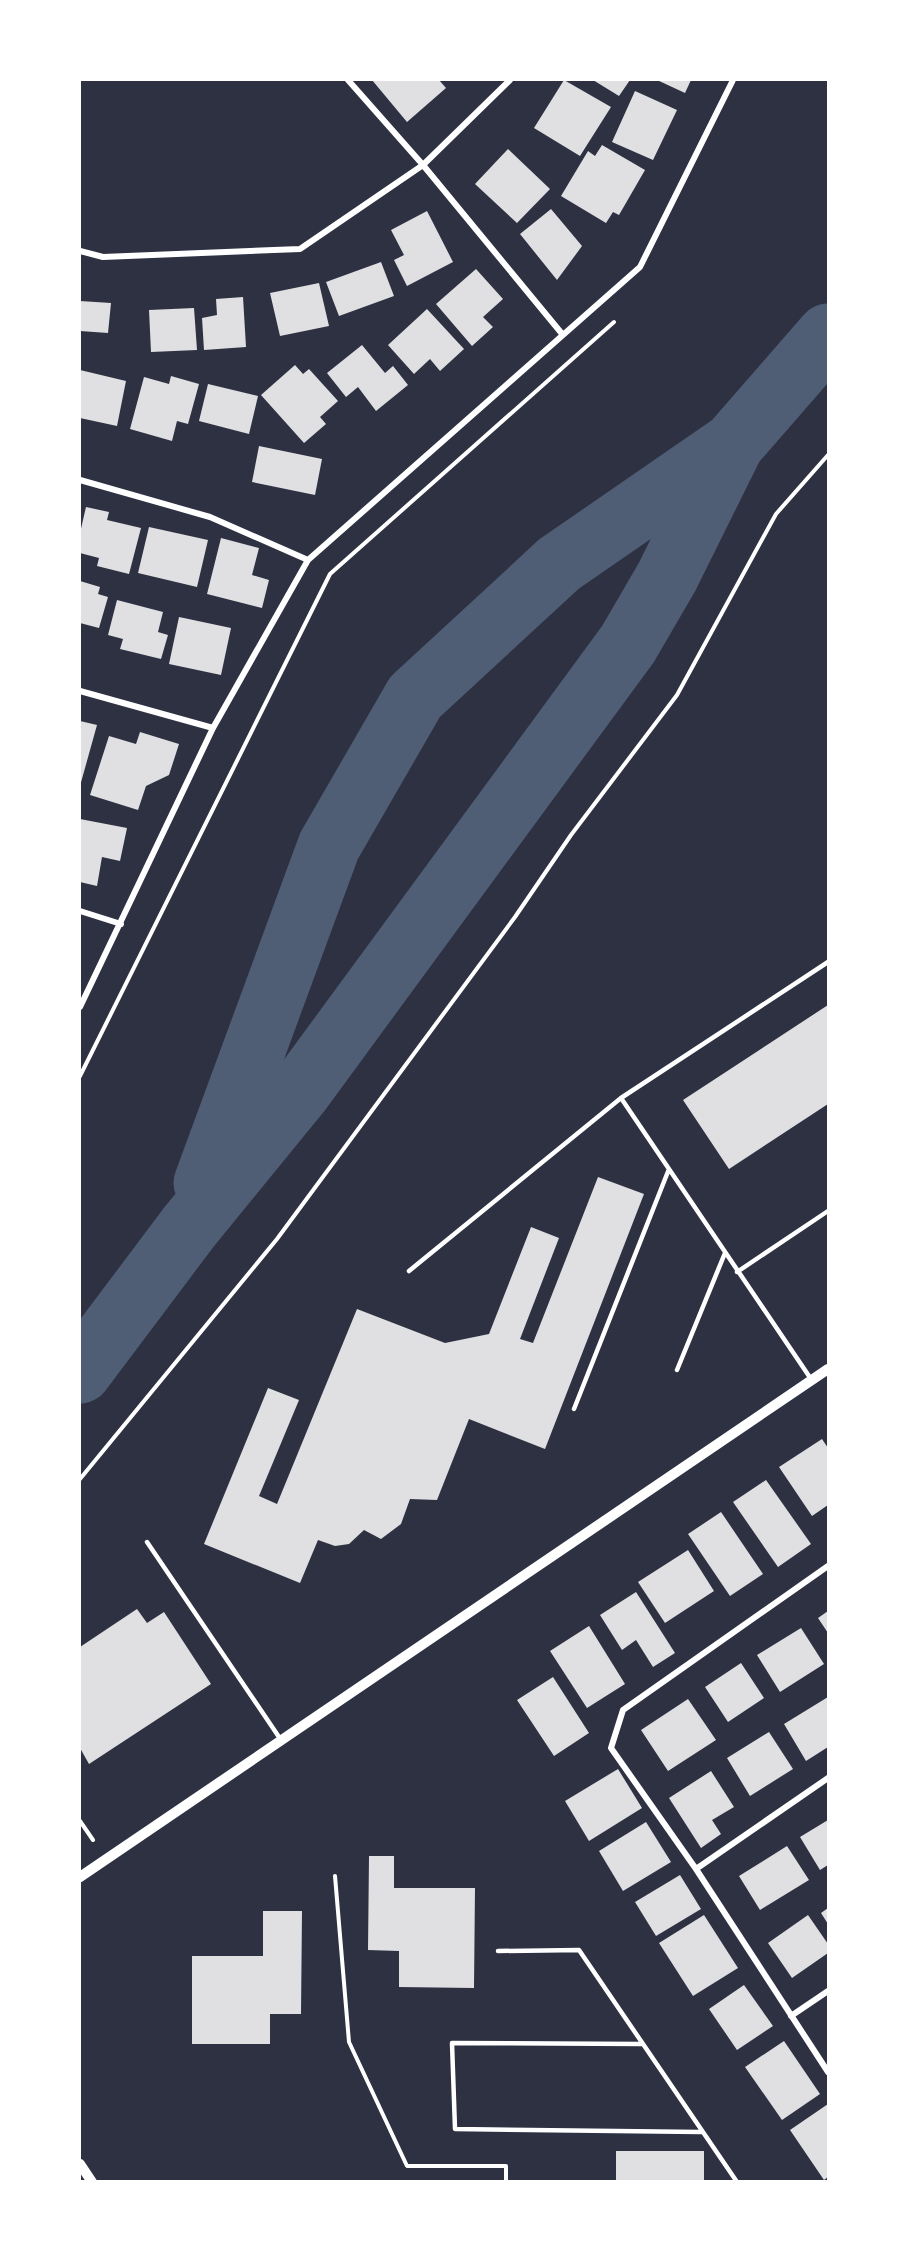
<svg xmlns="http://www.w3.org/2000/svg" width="908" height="2261" viewBox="0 0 908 2261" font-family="'Fira Sans Condensed',sans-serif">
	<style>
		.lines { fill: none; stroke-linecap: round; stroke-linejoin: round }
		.river { stroke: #4f5d75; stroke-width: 63 }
		.building { fill: #e0e0e3 }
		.path { stroke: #fff; stroke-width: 4 }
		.service { stroke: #fff; stroke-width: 4.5 }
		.minor { stroke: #fff; stroke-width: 6 }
		.tertiary { stroke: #fff; stroke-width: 10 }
	</style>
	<rect width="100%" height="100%" fill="#2d3142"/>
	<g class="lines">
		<!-- river -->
		<path class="river" d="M205,1183L329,846L415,697L559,564L730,446
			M80,1372L189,1227L300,1091L628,644L667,577L733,444L828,335"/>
	</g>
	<!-- building -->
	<path class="building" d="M372,80H439L446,88L407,122Z
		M564,80L611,107L580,156L534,128Z
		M593,80H630L619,96Z
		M657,80H691L685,93Z
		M635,91L677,110L653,160L612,142Z
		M602,145L645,170L619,215L613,212L606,223L561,196L588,151L595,156Z
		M508,149L550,189L517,223L475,184Z
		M551,209L582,246L557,280L520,234Z
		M427,211L453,262L407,286L394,260L404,255L391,230Z
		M381,262L394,296L339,316L326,282Z
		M476,269L503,299L483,317L493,327L472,346L436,304Z
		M319,283L329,326L280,336L270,293Z
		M243,297L246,347L204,350L202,318L217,315L216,299Z
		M80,301L111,303L108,333L80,331Z
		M194,308L197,350L151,352L149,310Z
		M427,309L464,349L440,371L430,359L414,374L388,345Z
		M362,345L385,373L393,366L408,385L376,411L358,387L346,397L327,373Z
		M295,365L303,374L309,369L338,401L320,417L326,424L304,443L261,395Z
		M80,370L126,381L117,426L80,418Z
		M171,376L199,384L188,424L177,421L172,441L130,429L144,377L169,384Z
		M208,384L258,396L249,434L199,421Z
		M259,446L322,459L315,495L252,482Z
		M86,507L109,512L107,520L141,528L129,574L97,566L99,558L80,553V533Z
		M149,527L208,540L197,587L138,573Z
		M221,538L259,548L252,575L269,580L262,608L207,594Z
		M80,581L100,587L98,594L108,597L99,628L80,623Z
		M117,600L163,612L158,632L168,635L161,659L120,649L123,639L108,635Z
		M179,617L231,628L221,675L169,664Z
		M80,721L97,725L80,786Z
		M140,732L179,744L169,775L146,786L138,810L90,795L109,736L136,744Z
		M80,819L127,828L120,861L102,857L97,886L80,882Z
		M828,1005V1104L729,1169L683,1100Z
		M598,1177L644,1194L545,1449L469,1419L437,1500L410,1499L401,1524L381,1539L364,1530L349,1544L335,1546L318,1540L300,1583L204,1544L268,1388L299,1400L259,1496L277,1504L357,1309L445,1343L489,1334L531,1227L559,1238L520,1339L533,1343Z
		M822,1439L828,1448V1505L812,1516L779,1467Z
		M766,1480L811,1544L778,1567L733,1502Z
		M721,1512L763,1574L730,1596L688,1534Z
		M688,1550L714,1591L665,1623L638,1582Z
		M636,1592L675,1653L653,1667L636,1640L622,1650L600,1615Z
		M137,1609L147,1623L164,1612L211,1684L89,1764L80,1748V1647Z
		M828,1611V1633L818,1618Z
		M589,1626L625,1684L587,1708L550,1651Z
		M801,1628L824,1664L780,1692L757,1655Z
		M741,1663L764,1698L728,1722L705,1687Z
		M553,1677L589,1733L554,1756L517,1700Z
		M828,1697V1747L806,1761L784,1724Z
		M688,1699L716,1740L668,1771L641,1730Z
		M769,1732L793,1769L750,1796L727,1758Z
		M618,1769L642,1808L589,1841L565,1801Z
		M711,1771L734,1807L712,1820L721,1834L701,1848L669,1798Z
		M828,1820V1865L820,1870L800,1837Z
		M646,1822L671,1862L623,1891L599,1851Z
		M787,1846L809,1880L760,1910L739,1876Z
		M369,1856H394V1888H475L474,1988L399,1987V1951L368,1950Z
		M680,1875L701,1909L656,1936L635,1902Z
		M828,1908V1924L821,1913Z
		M263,1911H302L301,2014H270V2044H192V1956H263Z
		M704,1915L738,1968L693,1996L659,1943Z
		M808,1915L828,1944V1953L792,1978L768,1943Z
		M744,1985L773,2026L737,2050L709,2009Z
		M784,2041L820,2094L782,2120L745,2067Z
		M828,2104V2177L824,2180L790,2130Z
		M616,2151H704V2182H616Z"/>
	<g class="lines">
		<!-- path -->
		<path class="path" d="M80,1076L330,574L614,322
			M80,1479L277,1239L515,917L571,835L677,695L776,514L828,455
			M80,1821L93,1840
			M335,1876L349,2042L407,2166H506V2182"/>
		<!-- service -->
		<path class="service" d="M621,1098L811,1379
			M409,1271L621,1098L828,962
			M737,1272L828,1211
			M677,1370L725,1253
			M574,1409L669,1169
			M147,1542L281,1740
			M498,1951L579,1950L737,2182
			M641,2044L452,2043L455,2129L701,2132"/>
		<!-- minor -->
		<path class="minor" d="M348,80L423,165L563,335
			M80,251L103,257L300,249L423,165L510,80
			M80,480L210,517L308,560
			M80,691L213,728
			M80,911L121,924
			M80,1007L213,728L308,560L640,267L733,80
			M828,1566L623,1710L611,1748L696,1869L828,2072
			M696,1869L828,1778
			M791,2016L828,1991"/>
		<!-- tertiary -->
		<path class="tertiary" d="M80,1877L828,1369
			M80,2164L92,2182"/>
	</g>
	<!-- border -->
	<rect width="908" height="2261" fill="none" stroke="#ffffff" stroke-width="162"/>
</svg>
